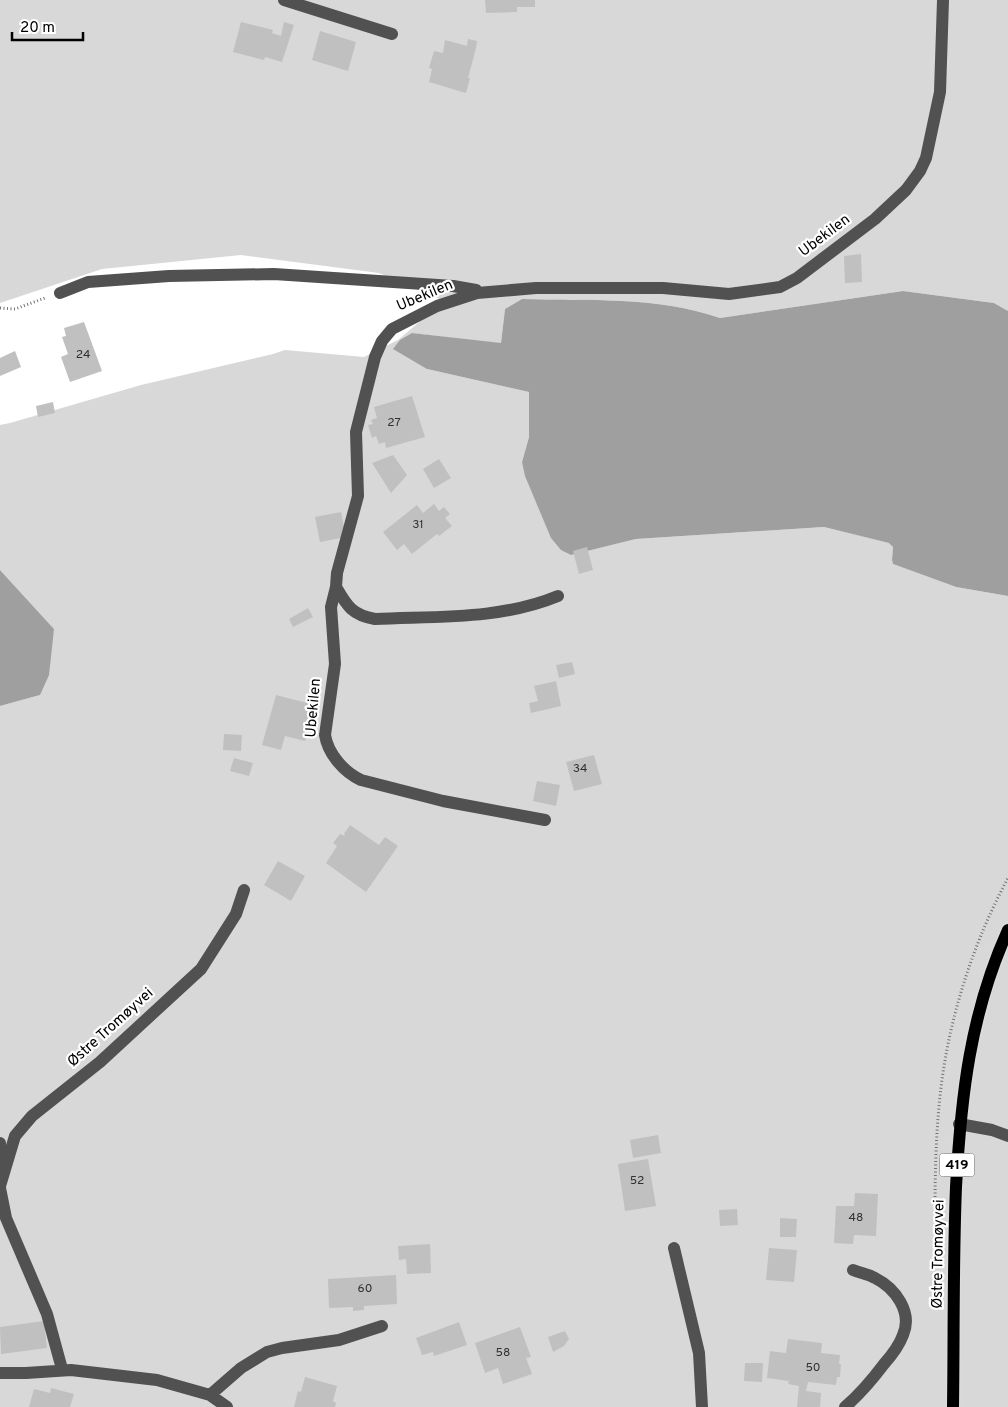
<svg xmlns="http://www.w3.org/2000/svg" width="1008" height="1407" viewBox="0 0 1008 1407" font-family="Overpass,sans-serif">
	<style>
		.green { fill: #d8d8d8 }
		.water { fill: #9f9f9f }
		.building { fill: #c0c0c0 }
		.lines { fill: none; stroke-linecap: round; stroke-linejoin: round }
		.major-casing { stroke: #dbdbdb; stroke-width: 15 }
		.path { stroke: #737373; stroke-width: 3; stroke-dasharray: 1 2.5; stroke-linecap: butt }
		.minor { stroke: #515151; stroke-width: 12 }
		.major { stroke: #000; stroke-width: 12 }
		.labels { text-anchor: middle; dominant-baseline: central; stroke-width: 4.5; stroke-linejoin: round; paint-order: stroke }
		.number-label { font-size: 12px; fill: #303030 }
		.shield { fill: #fff; stroke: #4c4c4c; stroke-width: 1 }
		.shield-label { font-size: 14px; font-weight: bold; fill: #000 }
		.street-label { font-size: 15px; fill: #000; stroke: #fff }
	</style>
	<rect width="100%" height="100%" fill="#fff"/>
	<!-- green -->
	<path class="green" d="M0,0H1008V311L994,303L903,291L720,318C657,296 588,301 522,299L505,309L501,344L412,333L427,369L529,392V437L522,462L571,555L636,539L824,527L890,543L893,547L892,560L893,564L956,587L1008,596V1407H0V706L40,695L54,629L0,570V425L10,423L141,385L273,354L285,350L364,357L398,340L444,301L379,273L241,255L102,269L0,303Z"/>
	<!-- water -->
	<path class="water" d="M903,291L994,303L1008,311V596L956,587L893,564L892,560L893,547L889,543L824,527L636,539L571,555L561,550L551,538L525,476L522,462L529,437V392L427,369L393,349L400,340L412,333L501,343L505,309L522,299C587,301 657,296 720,318Z
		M0,570L54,629L49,675L40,695L0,706Z"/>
	<!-- building -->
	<path class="building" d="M485,0H535V7H517V12L486,13Z
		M241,22L273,30L272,33L281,36L284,22L294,25L282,62L265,57L264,60L233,52Z
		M320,31L356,42L348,71L312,60Z
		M468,39L477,41L476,48L468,78H470L466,93L429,82L432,69L429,68L434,51L443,53L445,40L467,46Z
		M861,254L862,282L845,283L844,256Z
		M84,322L102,371L70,382L61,357L68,354L62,337L66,336L64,328Z
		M15,351L21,367L0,376V358Z
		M412,396L425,437L386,448L385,442L379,444L376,436L372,438L368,425L373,424L371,420L377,418L374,407Z
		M53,402L55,413L38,417L36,406Z
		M393,455L407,475L391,493L372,463Z
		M439,459L451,478L434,488L423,469Z
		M434,504L439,511L444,507L450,514L445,518L452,526L439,536L437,534L412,554L404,544L397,550L383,532L417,505L423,513Z
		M341,512L346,537L320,542L315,517Z
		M587,547L593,570L579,574L573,551Z
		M308,608L313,617L293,627L289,619Z
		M572,662L575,674L559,678L556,665Z
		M556,681L561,706L531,713L529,703L538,701L534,686Z
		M276,695L315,705L305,741L285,736L281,750L262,745Z
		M224,734L242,735L241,751L223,750Z
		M594,755L602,784L574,791L566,762Z
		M234,758L253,763L249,776L230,771Z
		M537,781L560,785L556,806L533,801Z
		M350,825L379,845L385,837L398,846L366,892L326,863L337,846L333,843L340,834L345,836L344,834Z
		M278,861L305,876L291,901L264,885Z
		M658,1135L661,1153L633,1158L630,1140Z
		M648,1159L656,1206L625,1211L618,1164Z
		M855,1193L878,1194L876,1236L854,1235L853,1244L834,1243L836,1206H854Z
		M737,1209L738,1225L720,1226L719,1210Z
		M780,1218L797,1219L796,1237H780Z
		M430,1244L431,1273L407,1274L406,1259L399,1260L398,1246Z
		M769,1248L797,1250L794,1282L766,1280Z
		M396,1275L397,1304L364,1306V1310L353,1311V1307L329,1308L328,1279Z
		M44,1321L47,1348L1,1354L0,1327Z
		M459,1322L467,1345L434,1356L433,1352L422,1355L416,1338Z
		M520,1327L531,1357L526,1358L532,1374L503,1384L498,1368L485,1373L475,1343Z
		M565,1331L569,1339L564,1346L553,1352L548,1337Z
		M788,1339L822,1343L821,1353L840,1355L839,1364H841L840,1377H837L836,1385L808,1382L806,1391L821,1393L820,1407H797L799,1386L788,1384L789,1381L767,1378L770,1351L786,1353Z
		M745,1363H763L762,1382L744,1381Z
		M305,1377L337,1386L333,1401L336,1403L335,1407H294L298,1391L301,1392Z
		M51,1388L74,1394L70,1407H29L34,1389L50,1393Z"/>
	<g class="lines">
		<defs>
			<path id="major" d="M953,1407C954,1334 953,1261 956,1187C961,1096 970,1014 1008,930"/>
		</defs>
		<!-- major casing -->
		<use href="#major" class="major-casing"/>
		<!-- path -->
		<path class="path" d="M0,308L15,309L45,298
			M935,1211C935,1173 936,1134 940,1096C948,1021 972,945 1008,878"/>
		<!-- minor -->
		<path class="minor" d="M284,0L392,34
			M60,293L88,282L169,276L274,274L453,286L476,290L477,293
			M336,587C347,606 352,615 375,619C436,616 500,620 558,596
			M545,820L443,801L361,780C344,772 328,754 325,735L335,664L331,607L336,587L337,573L358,496L356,432L375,357L382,341L392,329L437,306L477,293L536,288H663L729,294L780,287L797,278L875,219L906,190L920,171L926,158L940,92L943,0
			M959,1124L992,1130L1008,1136
			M0,1143V1172
			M0,1186L15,1136L32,1116L100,1062L201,969L236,914L244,890
			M0,1188L6,1218L47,1314L62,1369
			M674,1248L699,1353L702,1407
			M0,1373H26L71,1370L157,1380L210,1395L241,1368L267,1352L282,1348L339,1340L382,1326
			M210,1395L227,1407
			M845,1407C860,1394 872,1380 884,1364C892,1355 899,1346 903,1335C913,1312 895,1288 875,1278C868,1274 860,1273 853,1270"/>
		<!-- major -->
		<use href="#major" class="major"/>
	</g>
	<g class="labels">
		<!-- number labels -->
		<g class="number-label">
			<text x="83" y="355">24</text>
			<text x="394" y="423">27</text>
			<text x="418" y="525">31</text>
			<text x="580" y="769">34</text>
			<text x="637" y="1181">52</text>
			<text x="856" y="1218">48</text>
			<text x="365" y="1289">60</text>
			<text x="503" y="1353">58</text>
			<text x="813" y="1368">50</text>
		</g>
		<!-- shield labels -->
		<rect class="shield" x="939.5" y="1153.5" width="35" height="23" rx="4"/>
		<g class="shield-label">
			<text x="957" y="1165">419</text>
		</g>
		<!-- street labels -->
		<g class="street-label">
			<text transform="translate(825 236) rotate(-37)">Ubekilen</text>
			<text transform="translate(425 296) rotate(-23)">Ubekilen</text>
			<text transform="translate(314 708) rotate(-85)">Ubekilen</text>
			<text transform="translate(111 1028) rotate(-42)">Østre Tromøyvei</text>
			<text transform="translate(939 1254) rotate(-89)">Østre Tromøyvei</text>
		</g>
	</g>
	<!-- scale -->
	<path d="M12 32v8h71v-8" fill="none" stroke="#000000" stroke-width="2.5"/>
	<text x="20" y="32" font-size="15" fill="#000000" stroke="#ffffff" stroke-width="4" paint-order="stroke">20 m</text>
</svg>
